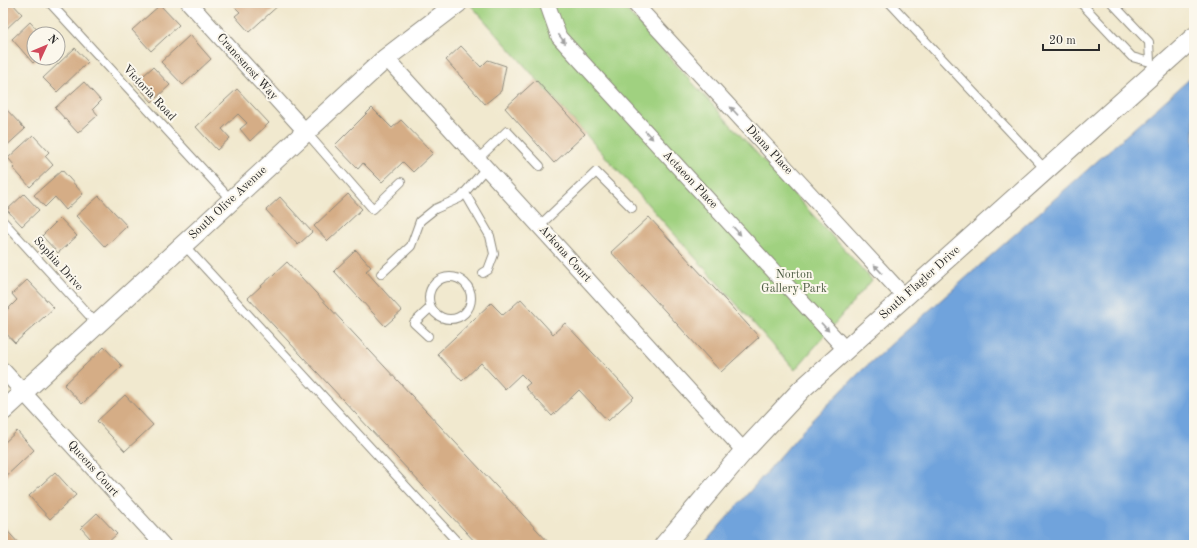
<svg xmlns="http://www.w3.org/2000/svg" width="1197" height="548" viewBox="0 0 1197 548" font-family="'Old Standard TT',serif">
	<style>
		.green { fill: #a0d180; stroke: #667e56 }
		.water { fill: #70a3dc; stroke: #4e6784 }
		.building { fill: #d5ad86 }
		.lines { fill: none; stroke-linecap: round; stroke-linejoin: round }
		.service-casing { stroke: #8e8a7d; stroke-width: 10 }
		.minor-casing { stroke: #8e8a7d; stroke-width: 17 }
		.tertiary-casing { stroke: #8e8a7d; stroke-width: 21 }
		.service { stroke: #fff; stroke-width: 8 }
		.minor { stroke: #fff; stroke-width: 15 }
		.tertiary { stroke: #fff; stroke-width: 19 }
		.oneway { fill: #a0a0a0 }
		.labels { text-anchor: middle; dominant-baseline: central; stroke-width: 4; stroke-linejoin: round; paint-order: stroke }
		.street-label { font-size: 12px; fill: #2b2b2b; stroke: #fbf7ec }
		.park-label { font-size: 12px; fill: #4e5d44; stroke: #fbf7ec }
	</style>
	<rect width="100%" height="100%" fill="#fbf7ec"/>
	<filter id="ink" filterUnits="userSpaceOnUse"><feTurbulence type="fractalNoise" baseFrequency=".025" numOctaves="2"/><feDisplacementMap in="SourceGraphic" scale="8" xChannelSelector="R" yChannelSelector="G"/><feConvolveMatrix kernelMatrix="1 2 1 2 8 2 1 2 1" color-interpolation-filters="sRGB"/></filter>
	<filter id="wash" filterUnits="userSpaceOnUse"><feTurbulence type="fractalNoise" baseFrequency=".012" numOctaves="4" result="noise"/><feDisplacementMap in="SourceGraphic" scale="16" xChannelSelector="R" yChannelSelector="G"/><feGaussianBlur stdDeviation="0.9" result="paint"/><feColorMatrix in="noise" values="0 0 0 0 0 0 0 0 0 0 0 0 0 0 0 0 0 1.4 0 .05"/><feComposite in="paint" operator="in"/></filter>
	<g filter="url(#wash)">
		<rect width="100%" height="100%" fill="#f1e9cf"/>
		<!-- green -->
		<path class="green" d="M469,3H620L872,280L795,370Z"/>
		<!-- water -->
		<path class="water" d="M1194,75V545H703L805,428L861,371Z"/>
		<g id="blocks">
			<!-- building -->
			<path class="building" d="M3,3H12L22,14L3,32Z
				M231,3H281L249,32L235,16L240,12Z
				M160,5L179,25L151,51L132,30Z
				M30,22L41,34H34V58H38L33,63L12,39Z
				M190,35L211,59L183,85L161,62Z
				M461,46L481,67L488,60L506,66L501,91L485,104L446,60Z
				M75,48L88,62L57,92L43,78Z
				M153,67L170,85L152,102L135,83Z
				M536,80L585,134L554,163L505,108Z
				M84,82L101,101L93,109L98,115L78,133L55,108Z
				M237,89L269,123L250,141L240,129L247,123L238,114L222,129L230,138L217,150L196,127Z
				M3,106L25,129L3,149Z
				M372,108L392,128L401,120L433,153L413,172L403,162L382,182L363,163L358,169L335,145Z
				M33,135L49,152L45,156L53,165L30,187L13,168L15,166L8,158Z
				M62,170L83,194L66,210L55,197L45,207L34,195Z
				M24,194L39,210L22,226L7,210Z
				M348,194L362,209L328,241L314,226Z
				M99,196L127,226L105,247L76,216Z
				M280,197L312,232L298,245L266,210Z
				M649,217L759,337L721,372L611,252Z
				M60,218L77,236L58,253L42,236Z
				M356,250L371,267L366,271L402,311L385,326L334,271Z
				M287,262L551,545H478L248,298Z
				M27,280L54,308L15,343L3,330V314L17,300L12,294Z
				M521,299L553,334L565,323L634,397L608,421L579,390L552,416L525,387L530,383L521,374L505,389L481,363L462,381L437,354L491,303L503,315Z
				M104,347L122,366L82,404L64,385Z
				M125,395L153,425L125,451L97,421Z
				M17,431L34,450L3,479V444Z
				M55,472L76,495L50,519L29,496Z
				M97,513L117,534L105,545H84L90,538L81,528Z
				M3,526L20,545H3Z"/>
		</g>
	</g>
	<g filter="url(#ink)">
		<use href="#blocks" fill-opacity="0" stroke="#8e8a7d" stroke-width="1"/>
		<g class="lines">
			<defs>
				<path id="service" d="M50,3L231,200
					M890,3L1045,169
					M1081,3L1132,57L1150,62L1157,69
					M1112,3L1149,42L1150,62
					M306,132L373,209L401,182
					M478,159L507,131L540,166
					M465,193L490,236L494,254L488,270L483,273
					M3,221L96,323
					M539,226L596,172L632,208
					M183,244L460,545
					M381,274L411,246L420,221L435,209L460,198L486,168
					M429 298a21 21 0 1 1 42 0a21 21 0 1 1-42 0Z
					M428,336L414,323L431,307"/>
				<path id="minor" d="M189,3L306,132
					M547,3L559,37L845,349
					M634,3L905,297
					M386,58L744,451
					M3,370L163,545"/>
				<path id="tertiary" d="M3,411L386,58L458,3
					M664,545L744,451L802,389L1194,37"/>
			</defs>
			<!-- service casing -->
			<use href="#service" class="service-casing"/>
			<!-- minor casing -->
			<use href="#minor" class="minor-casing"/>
			<!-- tertiary casing -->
			<use href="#tertiary" class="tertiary-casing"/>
			<!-- service -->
			<use href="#service" class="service"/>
			<!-- minor -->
			<use href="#minor" class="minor"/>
			<!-- tertiary -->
			<use href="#tertiary" class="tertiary"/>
		</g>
		<!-- one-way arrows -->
		<defs><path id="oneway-solid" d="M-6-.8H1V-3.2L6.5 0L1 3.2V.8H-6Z"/></defs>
		<g class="oneway">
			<use href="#oneway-solid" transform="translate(562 39) rotate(53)"/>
			<use href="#oneway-solid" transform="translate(734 111) rotate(-133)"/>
			<use href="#oneway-solid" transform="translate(649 135) rotate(47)"/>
			<use href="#oneway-solid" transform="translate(737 231) rotate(47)"/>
			<use href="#oneway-solid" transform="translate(878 269) rotate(-133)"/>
			<use href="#oneway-solid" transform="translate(825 327) rotate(47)"/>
		</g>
	</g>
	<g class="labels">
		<!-- street labels -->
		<g class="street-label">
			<text transform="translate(247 67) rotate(48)">Cranesnest Way</text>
			<text transform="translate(149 93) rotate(47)">Victoria Road</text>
			<text transform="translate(769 150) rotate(47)">Diana Place</text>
			<text transform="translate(690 180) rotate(47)">Actaeon Place</text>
			<text transform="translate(228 203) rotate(-43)">South Olive Avenue</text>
			<text transform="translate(565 254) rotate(48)">Arkona Court</text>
			<text transform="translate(58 264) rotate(48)">Sophia Drive</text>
			<text transform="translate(920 283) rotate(-42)">South Flagler Drive</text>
			<text transform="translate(93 469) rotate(48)">Queens Court</text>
		</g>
		<!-- park labels -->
		<g class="park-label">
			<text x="794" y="275">Norton<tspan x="794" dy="14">Gallery Park</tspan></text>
		</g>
	</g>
	<!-- margin -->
	<rect width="1197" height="548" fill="none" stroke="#fbf7ec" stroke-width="16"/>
	<!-- north arrow -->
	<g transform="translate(46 46) rotate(46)"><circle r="19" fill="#fbf7ec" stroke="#a8a59f"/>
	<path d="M0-3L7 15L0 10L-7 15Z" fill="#d1495b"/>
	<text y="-6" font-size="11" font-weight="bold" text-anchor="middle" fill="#2b2b2b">N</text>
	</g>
	<!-- scale -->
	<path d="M1043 44v6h56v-6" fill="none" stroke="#2b2b2b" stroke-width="2"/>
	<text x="1049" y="44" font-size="12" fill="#2b2b2b" stroke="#fbf7ec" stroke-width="3" paint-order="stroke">20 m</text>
</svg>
